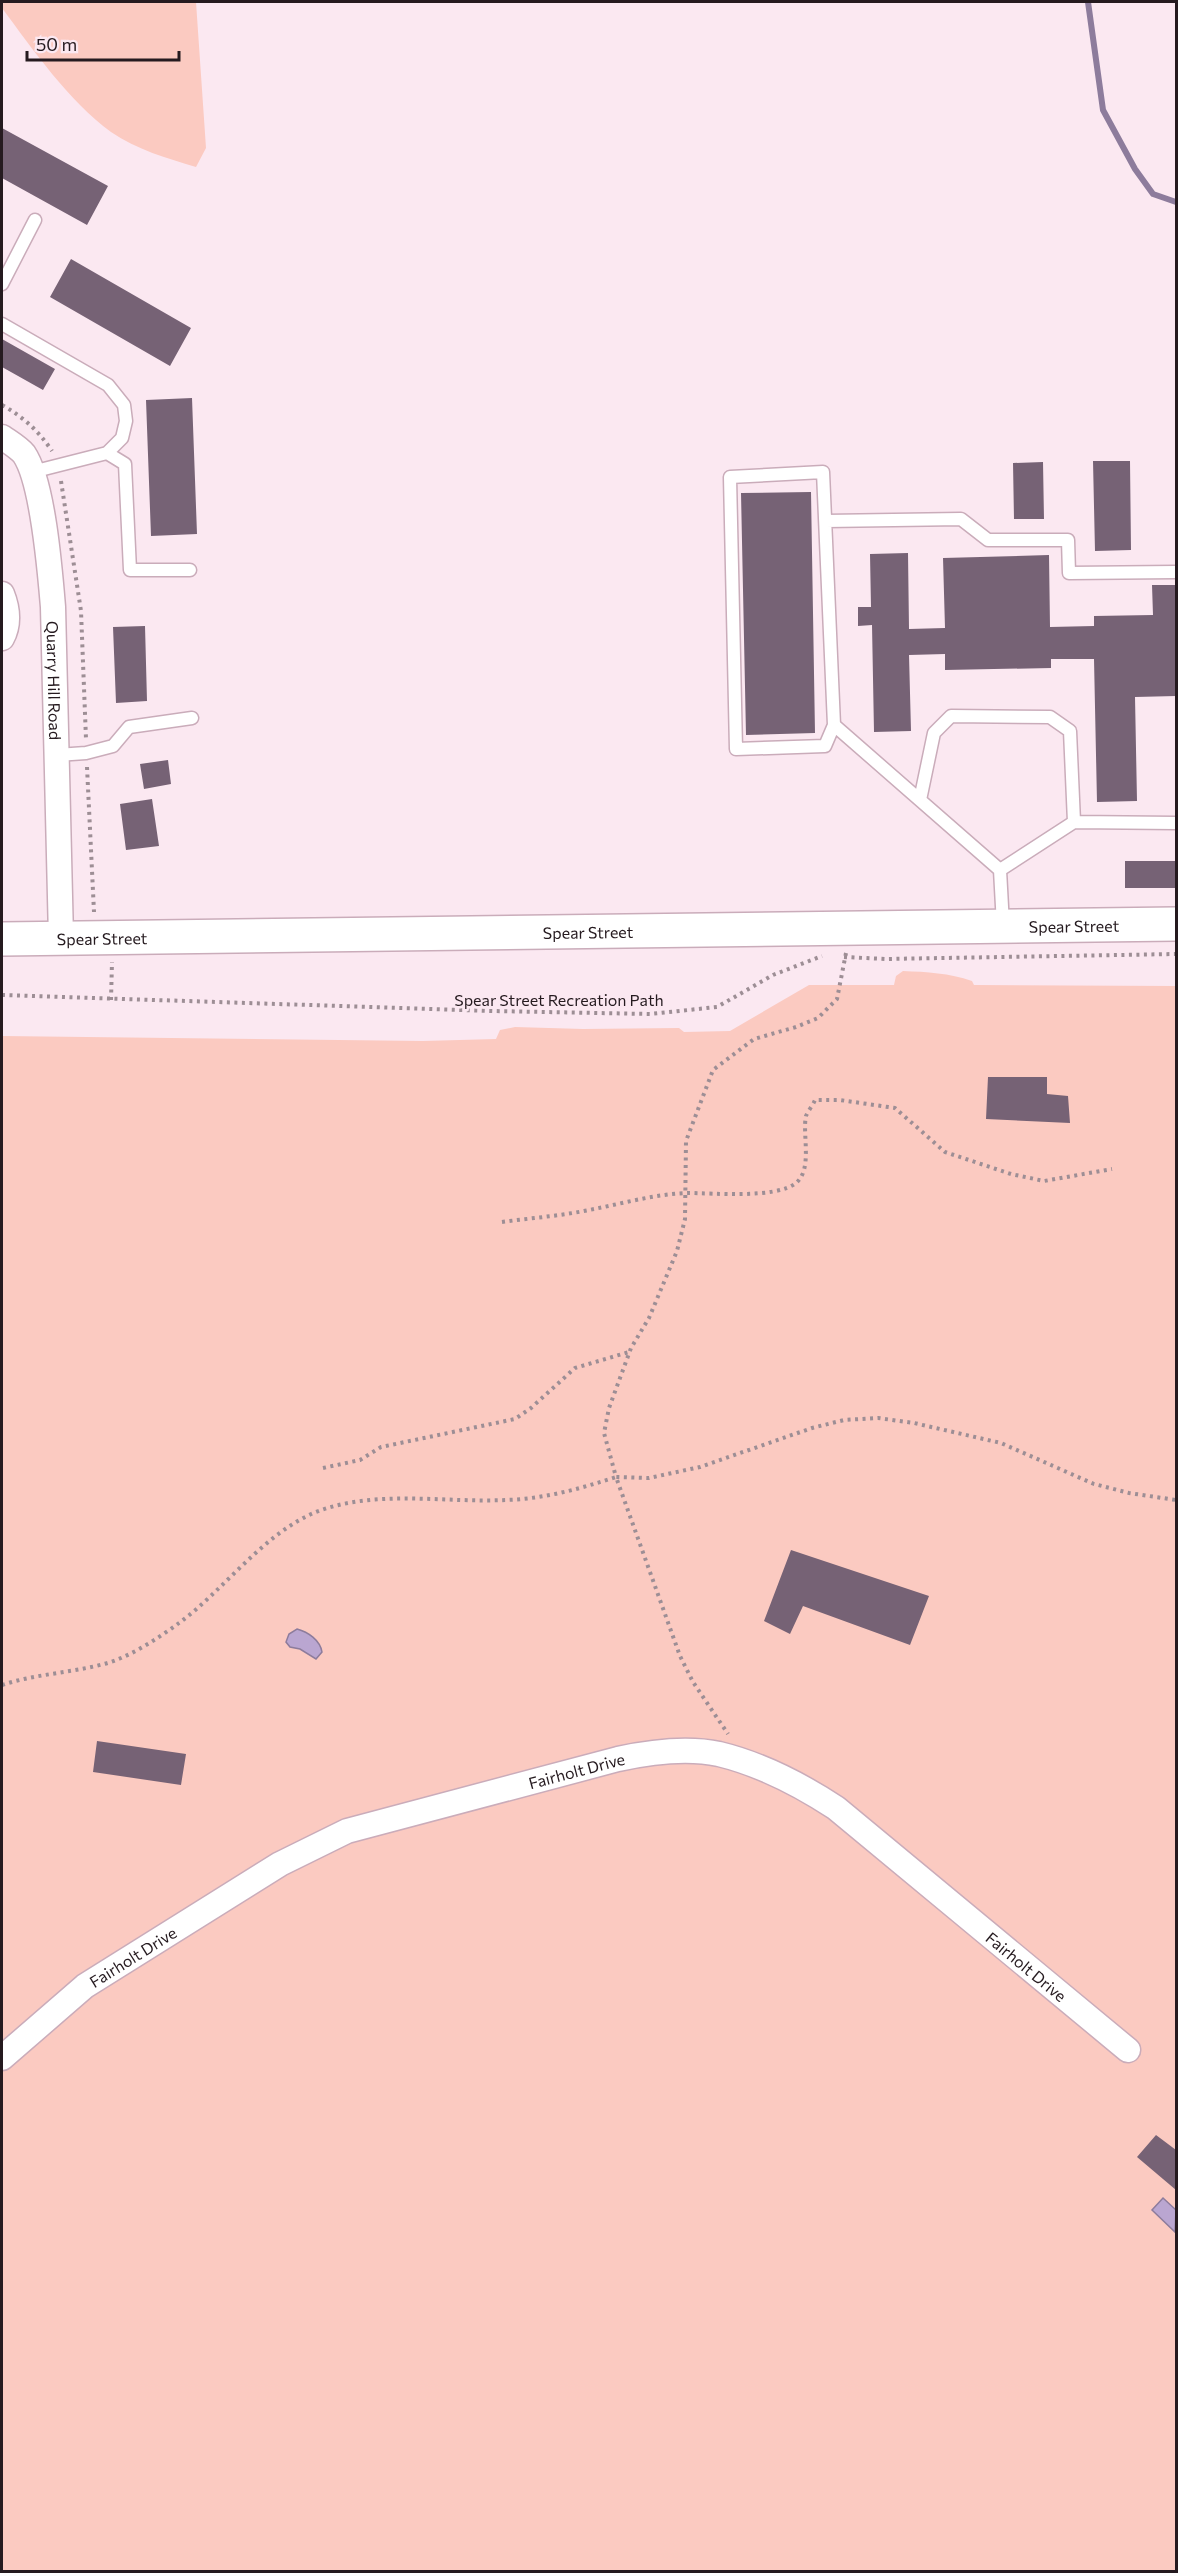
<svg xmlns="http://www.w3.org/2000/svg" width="1178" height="2573" viewBox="0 0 1178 2573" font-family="Commissioner,sans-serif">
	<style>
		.green { fill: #fbcac1 }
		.water { fill: #baa6d1; stroke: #8d7c9c; stroke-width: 1.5 }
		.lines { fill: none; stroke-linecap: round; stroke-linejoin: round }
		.stream { stroke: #8d7c9c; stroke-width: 6 }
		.building { fill: #766275 }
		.lane-casing { stroke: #caacba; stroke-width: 15 }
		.street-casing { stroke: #caacba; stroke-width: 27 }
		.secondary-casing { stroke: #caacba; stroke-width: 36 }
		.path { stroke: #9d8e95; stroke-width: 4; stroke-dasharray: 3 4.5; stroke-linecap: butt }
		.lane { stroke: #fff; stroke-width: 12 }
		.street { stroke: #fff; stroke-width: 24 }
		.secondary { stroke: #fff; stroke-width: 33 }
		.labels { text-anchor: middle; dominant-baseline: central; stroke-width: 5; stroke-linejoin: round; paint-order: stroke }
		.street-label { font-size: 16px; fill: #251a1f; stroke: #fbe8f1 }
	</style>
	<rect width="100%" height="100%" fill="#fbe8f1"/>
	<!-- green -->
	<path class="green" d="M2,2H196L206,148L196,167C167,158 137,150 111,132C69,101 33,50 2,8Z
		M903,971C927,972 949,973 972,981L974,985L1176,986V2571L2,2572V1036L423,1041L496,1039L500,1030L515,1027L583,1029L679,1028L684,1032L730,1031L809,985H894L896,976Z"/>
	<!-- water -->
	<path class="water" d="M297,1629C308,1632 320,1640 322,1652L316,1659L300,1649L290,1647L286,1642L289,1634Z
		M1163,2198L1176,2210L1175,2232L1152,2210Z"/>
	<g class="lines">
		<!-- stream -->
		<path class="stream" d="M1088,2L1103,110L1135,169L1153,194L1176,202"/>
	</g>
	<!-- building -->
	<path class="building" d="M2,128L108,186L87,225L2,178Z
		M71,259L191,328L170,366L50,297Z
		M2,339L55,369L43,390L2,367Z
		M192,398L197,534L151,536L146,400Z
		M1093,461H1130L1131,550L1095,551Z
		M1043,462L1044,519H1014L1013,463Z
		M811,492L815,733L746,735L741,493Z
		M908,553L909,629L945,628L943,558L1049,555L1050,627L1094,626V616L1153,615L1152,585H1176V696L1135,697L1137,801L1097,802L1094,659H1051V668L945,670V654L909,655L911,731L874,732L872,625L858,626V607H871L870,554Z
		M145,626L147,701L116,703L113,627Z
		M168,760L171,784L144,789L140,764Z
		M152,799L159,846L126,850L120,804Z
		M1125,861H1176V888H1125Z
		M988,1077H1047V1094L1068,1096L1070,1123L986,1119Z
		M791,1550L929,1596L910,1645L803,1606L790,1634L764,1621Z
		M97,1741L186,1754L181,1785L93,1772Z
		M1156,2135L1176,2150V2190L1137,2157Z"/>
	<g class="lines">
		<defs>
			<path id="lane" d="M2,284L35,220
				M2,324L108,385L124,405L126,421L122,438L107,453L32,472
				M107,453L125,464L130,570H190
				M826,521L961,519L988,540H1068L1069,573L1176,572
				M834,725L825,746L736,749L730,477L823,472L834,725L1000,870L1003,925
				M57,755L86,753L113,746L129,727L192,718
				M920,800L934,733L951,716L1050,717L1070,731L1074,822
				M1000,870L1074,822L1176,823"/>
			<g id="street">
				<path id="s1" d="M2,437C9,442 18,447 24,454C43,482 50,571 53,607L61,938"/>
				<path d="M2,594C8,609 10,623 2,638"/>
				<path id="s2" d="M2,2058L85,1986L280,1864L347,1831L618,1759C650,1752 686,1747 719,1754C760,1764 801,1785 836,1808L1128,2050"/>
			</g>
			<g id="secondary">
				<path id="s3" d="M2,939L1176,924"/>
			</g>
		</defs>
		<!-- lane casing -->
		<use href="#lane" class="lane-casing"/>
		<!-- street casing -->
		<use href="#street" class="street-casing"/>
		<!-- secondary casing -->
		<use href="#secondary" class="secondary-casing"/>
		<!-- path -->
		<path class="path" d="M2,405C23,417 38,430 52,451
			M61,481L81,611L86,739
			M87,767L94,912
			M846,953L837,999L818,1018L796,1027L754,1039L713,1070L686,1141L685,1219L677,1251L649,1318L631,1348L609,1408L604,1433L616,1477L649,1478L700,1467L812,1428L844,1420L878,1418L914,1423L1001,1443L1094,1484L1129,1493L1176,1500
			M844,957L885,959L1176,954
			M2,995L493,1011L650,1014L717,1007L773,975L822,956
			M111,1000L112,962
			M502,1222C531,1218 560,1216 589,1210C621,1204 654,1194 688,1193C713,1193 776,1199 796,1183C813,1169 802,1134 806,1116C808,1111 813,1105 815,1100H840L895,1108L945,1152L1011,1174L1044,1181L1112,1169
			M323,1468L360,1460L381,1447L515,1419L531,1408L575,1368L629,1352
			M2,1685C35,1674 70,1673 104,1664C130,1657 157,1639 179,1623C223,1591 264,1533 316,1512C375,1489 444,1503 505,1500C544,1499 579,1489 616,1477L680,1656L693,1682L728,1734"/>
		<!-- lane -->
		<use href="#lane" class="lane"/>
		<!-- street -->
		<use href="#street" class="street"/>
		<!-- secondary -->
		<use href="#secondary" class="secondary"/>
	</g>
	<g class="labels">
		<!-- street labels -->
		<g class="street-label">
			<text stroke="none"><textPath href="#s1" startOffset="258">Quarry Hill Road</textPath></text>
			<text stroke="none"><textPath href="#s3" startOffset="1072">Spear Street</textPath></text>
			<text stroke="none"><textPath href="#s3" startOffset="586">Spear Street</textPath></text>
			<text stroke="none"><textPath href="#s3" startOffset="100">Spear Street</textPath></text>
			<text x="559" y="999">Spear Street Recreation Path</text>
			<text stroke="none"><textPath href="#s2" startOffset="652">Fairholt Drive</textPath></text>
			<text stroke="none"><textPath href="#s2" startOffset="166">Fairholt Drive</textPath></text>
			<text stroke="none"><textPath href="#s2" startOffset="1174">Fairholt Drive</textPath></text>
		</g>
	</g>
	<!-- border -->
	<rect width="1178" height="2573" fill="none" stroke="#251a1f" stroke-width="6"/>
	<!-- scale -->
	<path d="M27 51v9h152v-9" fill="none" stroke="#251a1f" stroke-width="3"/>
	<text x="36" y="51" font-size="18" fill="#251a1f" stroke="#fbe8f1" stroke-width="4.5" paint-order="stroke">50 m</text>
</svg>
